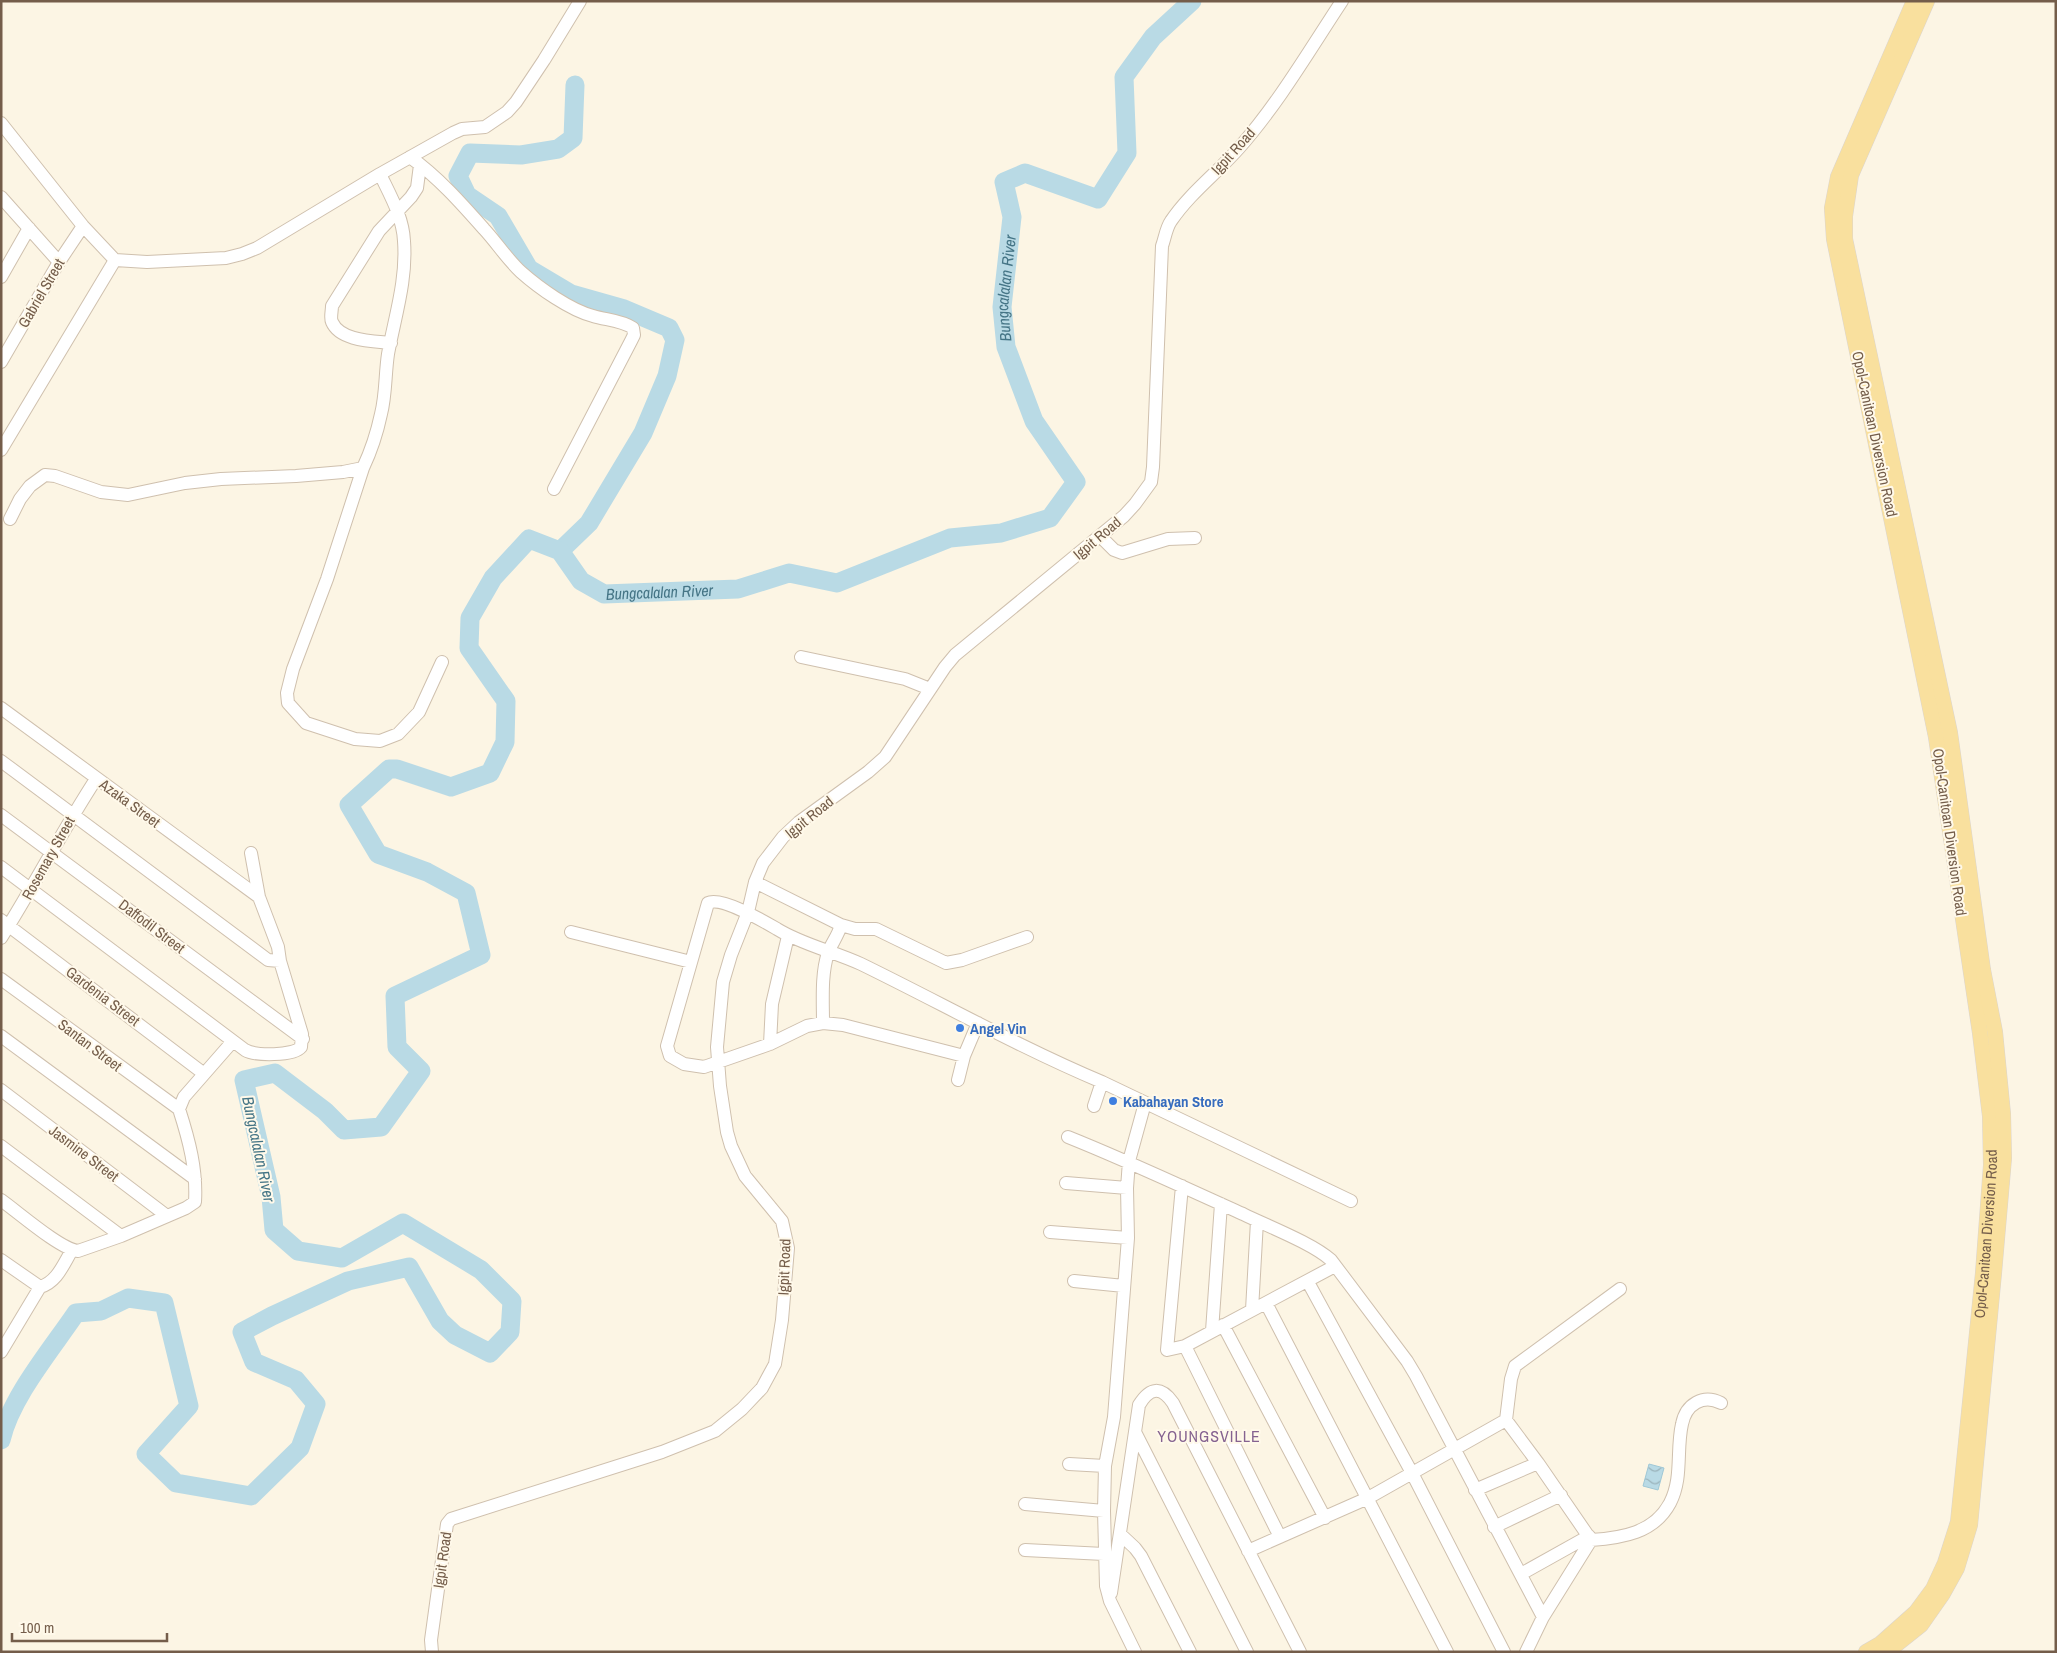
<svg xmlns="http://www.w3.org/2000/svg" width="2057" height="1653" viewBox="0 0 2057 1653" font-family="'Archivo Narrow',sans-serif">
	<style>
		.water { fill: url(#water-waves); stroke: #a0c8d6 }
		.lines { fill: none; stroke-linecap: round; stroke-linejoin: round }
		.river { stroke: #b9dae5; stroke-width: 19 }
		.minor-casing { stroke: #cfc0ae; stroke-width: 14 }
		.major-casing { stroke: #dbd5d0; stroke-width: 16 }
		.minor { stroke: #fff; stroke-width: 12 }
		.major { stroke: #f9e09e; stroke-width: 15 }
		.shop-dot { fill: #3f7fe0; stroke: #fff9ea; stroke-width: 2 }
		.labels { text-anchor: middle; dominant-baseline: central; stroke-width: 4; stroke-linejoin: round; paint-order: stroke }
		.street-label { font-size: 15px; fill: #745d4a; stroke: #fff9ea }
		.shop-label { font-size: 15px; font-weight: bold; fill: #366cbe; stroke: #fff9ea; text-anchor: start }
		.water-label { font-size: 16px; font-style: italic; fill: #457586; stroke: #fff9ea }
		.neighbourhood-label { font-size: 16px; letter-spacing: 1px; fill: #856290; stroke: #fff9ea }
	</style>
	<defs>
		<pattern id="water-waves" width="16" height="10" patternUnits="userSpaceOnUse" patternTransform="scale(1.25)"><rect width="16" height="10" fill="#b9dae5"/><path d="M0 5q4-4 8 0t8 0" fill="none" stroke="#9bb4bc"/></pattern>
	</defs>
	<rect width="100%" height="100%" fill="#fcf5e4"/>
	<!-- water -->
	<path class="water" d="M1649,1464L1664,1468L1658,1490L1643,1486Z"/>
	<g class="lines">
		<!-- river -->
		<g class="river">
			<path d="M560,551L589,523L643,433L667,376L675,340L669,328L624,309L571,294L529,269L498,216L467,195L458,176L470,153L521,155L558,149L573,138L575,85"/>
			<path id="s1" d="M1,1440C11,1397 51,1350 76,1313L101,1311L128,1298L164,1303L189,1406L146,1454L176,1483L251,1496L300,1448L316,1404L296,1380L254,1362L242,1332L272,1316L348,1281L409,1267L440,1321L455,1335L490,1353L510,1332L512,1301L481,1270L403,1223L342,1258L298,1251L274,1230L271,1197L244,1080L275,1073L325,1111L344,1130L381,1127L421,1071L397,1047L395,996L481,955L466,893L427,872L378,854L349,805L389,769H397L451,787L490,773L505,742L506,701L469,648L470,618L493,578L529,539L560,551L581,581L604,594L738,589L789,573L837,583L950,538L1001,533L1050,518L1076,482L1034,421L1006,347L1002,307L1012,217L1004,182L1025,173L1098,199L1127,153L1124,77L1153,37L1192,1"/>
		</g>
		<defs>
			<path id="minor" d="M1,123L83,226L115,260L147,262L226,258L242,254L257,248L380,174L453,133L462,129L485,127L507,112L516,102L544,60L580,1
				M410,157C438,177 461,203 484,229C497,243 507,259 521,272C539,288 570,310 593,316C606,320 621,320 633,328L634,335L631,341L554,489
				M1,197L59,262
				M1,277L29,228
				M391,343C373,341 340,341 332,322C330,318 332,311 332,306L379,231L411,197L417,188L420,165
				M1,362L59,262L83,226
				M1,450L115,260
				M363,468L327,579L293,669L287,693L288,703L306,723L355,739L380,741L398,734L419,712L442,662
				M10,519L20,499L30,486L45,475L55,476L101,492L128,495L185,483L221,479L296,476L343,472L363,468C371,451 377,433 381,414C386,395 385,374 388,354C395,316 407,280 404,241C403,217 390,195 380,174
				M1100,536L1114,550L1122,553L1168,539L1195,538
				M801,657L905,679L930,689
				M1,708L259,897
				M1,761L268,960L280,961
				M1,815L303,1039
				M1,867L245,1050C255,1056 294,1056 301,1047L302,1034L280,961L278,947L259,897L251,853
				M755,882L841,925C838,936 831,944 828,953C821,974 823,1001 823,1023
				M1,920L203,1073
				M841,925L855,929H876L946,963L962,960L1027,937
				M571,932L691,962
				M1,938C34,886 62,831 96,779
				M1,979L179,1109
				M1,1036L195,1179
				M770,1044L772,1004L788,936
				M964,1056L843,1025L823,1023L807,1026L770,1044L704,1067L684,1064L670,1056L667,1046L708,903C721,896 765,922 777,929C803,945 833,951 861,964C941,1003 1019,1047 1102,1082L1351,1201
				M958,1080L964,1056L978,1023
				M1,1090L167,1216
				M1094,1106L1102,1082
				M1068,1137C1128,1161 1185,1188 1243,1214C1267,1226 1312,1243 1331,1260L1407,1361L1416,1376L1543,1617
				M1,1146L121,1236
				M1066,1183L1127,1188
				M1182,1186L1167,1350L1185,1346L1335,1266
				M1,1200C18,1212 60,1249 78,1251L121,1236L186,1208L195,1202C197,1170 189,1140 179,1109L184,1097L233,1041
				M1050,1232L1128,1238
				M1,1260L40,1287
				M1074,1281L1124,1286
				M1308,1282L1412,1473L1504,1652
				M1266,1303L1447,1652
				M1252,1310L1257,1221
				M1223,1325L1325,1518
				M1212,1331L1221,1204
				M1185,1346L1280,1537
				M1,1352L40,1287C57,1282 63,1265 72,1250
				M1506,1420L1511,1379L1515,1366L1620,1289
				M1135,1432L1247,1652
				M1069,1464L1105,1466
				M1475,1490L1538,1463
				M1025,1504L1104,1511
				M1494,1527L1561,1495
				M1120,1534L1135,1548L1141,1556L1190,1652
				M1591,1540C1622,1538 1654,1533 1670,1503C1683,1478 1676,1450 1682,1424C1686,1404 1703,1394 1721,1403
				M1025,1550L1104,1554
				M1248,1551L1368,1498L1506,1420L1538,1463L1591,1540L1543,1617L1526,1652
				M1521,1574L1589,1536
				M1111,1593L1139,1405C1150,1387 1161,1386 1173,1403L1300,1652
				M432,1652L431,1640L447,1524L451,1519L662,1452L715,1431L742,1409L762,1388L775,1364L782,1320L788,1248L782,1221L745,1176L731,1146L727,1132L720,1086L717,1047L723,982L731,955L748,912L755,882L763,863L783,837L799,822L868,772L885,757L945,667L955,655L1124,516L1135,504L1151,482L1153,467L1162,246C1165,238 1166,228 1171,221C1190,193 1217,173 1239,148C1278,104 1309,51 1342,1
				M1135,1652L1110,1601L1106,1586L1104,1511L1105,1466L1114,1417L1128,1238L1127,1188L1129,1161L1145,1103"/>
			<g id="major">
				<path id="s2" d="M1866,1652L1880,1644L1916,1612L1933,1589L1945,1563L1958,1522L1983,1273L1991,1165L1990,1116L1980,1033L1936,737L1834,239L1832,208L1838,177L1914,1"/>
				<path d="M1887,1652L1921,1625L1942,1595L1957,1568L1970,1525L1994,1273L2004,1158L2003,1114L1995,1032L1983,970L1950,733L1845,239V216L1851,175L1927,1"/>
			</g>
		</defs>
		<!-- minor casing -->
		<use href="#minor" class="minor-casing"/>
		<!-- major casing -->
		<use href="#major" class="major-casing"/>
		<!-- minor -->
		<use href="#minor" class="minor"/>
		<!-- major -->
		<use href="#major" class="major"/>
	</g>
	<!-- markers -->
	<g class="shop-dot">
		<circle cx="960" cy="1028" r="5"/>
		<circle cx="1113" cy="1101" r="5"/>
	</g>
	<g class="labels">
		<!-- street labels -->
		<g class="street-label">
			<text transform="translate(1233 151) rotate(-48)">Igpit Road</text>
			<text transform="translate(41 293) rotate(-60)">Gabriel Street</text>
			<text transform="translate(1875 434) rotate(78)">Opol-Canitoan Diversion Road</text>
			<text transform="translate(1097 538) rotate(-40)">Igpit Road</text>
			<text transform="translate(130 803) rotate(36)">Azaka Street</text>
			<text transform="translate(809 817) rotate(-39)">Igpit Road</text>
			<text transform="translate(1950 832) rotate(82)">Opol-Canitoan Diversion Road</text>
			<text transform="translate(48 858) rotate(-61)">Rosemary Street</text>
			<text transform="translate(152 926) rotate(37)">Daffodil Street</text>
			<text transform="translate(103 996) rotate(37)">Gardenia Street</text>
			<text transform="translate(90 1045) rotate(37)">Santan Street</text>
			<text transform="translate(84 1153) rotate(37)">Jasmine Street</text>
			<text stroke="none"><textPath href="#s2" startOffset="454">Opol-Canitoan Diversion Road</textPath></text>
			<text transform="translate(784 1267) rotate(-88)">Igpit Road</text>
			<text transform="translate(442 1560) rotate(-82)">Igpit Road</text>
		</g>
		<!-- shop labels -->
		<g class="shop-label">
			<text x="970" y="1028">Angel Vin</text>
			<text x="1123" y="1101">Kabahayan Store</text>
		</g>
		<!-- water labels -->
		<g class="water-label">
			<text stroke="none"><textPath href="#s1" startOffset="3418">Bungcalalan River</textPath></text>
			<text stroke="none"><textPath href="#s1" startOffset="2756">Bungcalalan River</textPath></text>
			<text transform="translate(259 1149) rotate(78)">Bungcalalan River</text>
		</g>
		<!-- neighbourhood labels -->
		<g class="neighbourhood-label">
			<text x="1209" y="1436">YOUNGSVILLE</text>
		</g>
	</g>
	<!-- border -->
	<rect width="2057" height="1653" fill="none" stroke="#745d4a" stroke-width="5"/>
	<!-- scale -->
	<path d="M12 1633v8h155v-8" fill="none" stroke="#745d4a" stroke-width="2.5"/>
	<text x="20" y="1633" font-size="15" fill="#745d4a" stroke="#fff9ea" stroke-width="4" paint-order="stroke">100 m</text>
</svg>
